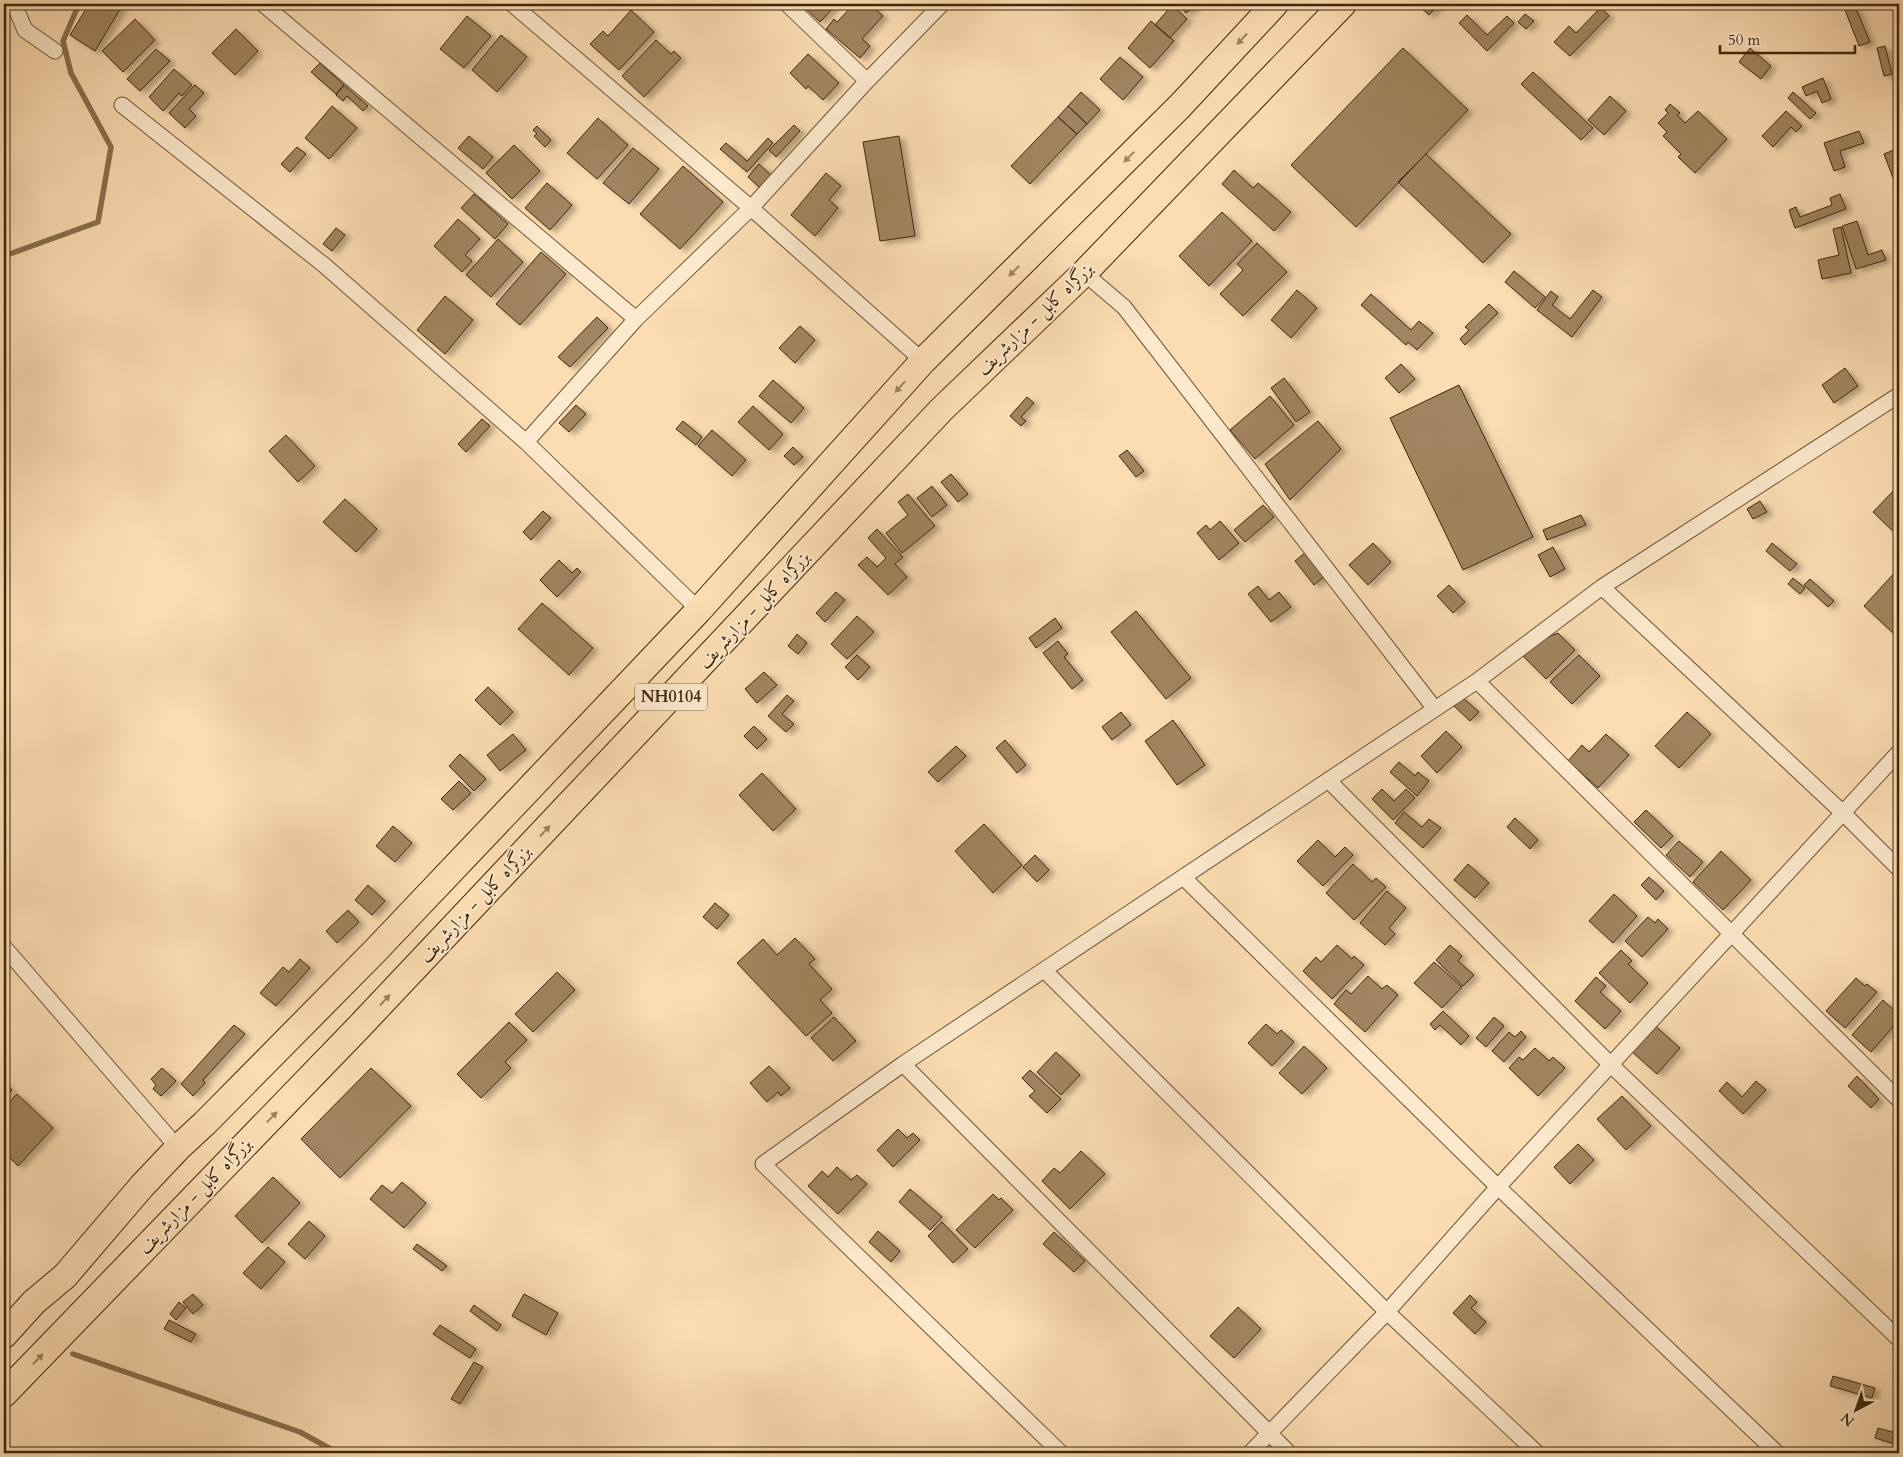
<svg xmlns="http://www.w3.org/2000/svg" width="1903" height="1457" viewBox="0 0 1903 1457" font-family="Cardo,Amiri,serif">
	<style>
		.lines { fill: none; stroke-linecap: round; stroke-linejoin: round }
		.stream { stroke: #8a6f4d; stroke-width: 5.5 }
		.building { fill: #a18561; stroke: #3f260a; filter: url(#shadow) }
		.minor-casing { stroke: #6e5434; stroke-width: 17 }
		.trunk-casing { stroke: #3f260a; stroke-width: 28 }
		.minor { stroke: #fde9cd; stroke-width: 15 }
		.trunk { stroke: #fcddb2; stroke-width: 26 }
		.oneway { fill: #9e825e }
		.labels { text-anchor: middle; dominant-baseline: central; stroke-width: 4; stroke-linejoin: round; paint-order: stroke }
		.shield { fill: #fde9cd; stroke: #786044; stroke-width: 1 }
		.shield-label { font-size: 16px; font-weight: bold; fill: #3f260a }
		.street-label { font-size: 18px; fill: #3f260a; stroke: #fde9cd }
	</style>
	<defs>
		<filter id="shadow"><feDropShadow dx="5.5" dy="3" stdDeviation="2.5" flood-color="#0004"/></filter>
	</defs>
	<rect width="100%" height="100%" fill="#fcddb2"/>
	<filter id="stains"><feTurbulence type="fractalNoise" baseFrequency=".004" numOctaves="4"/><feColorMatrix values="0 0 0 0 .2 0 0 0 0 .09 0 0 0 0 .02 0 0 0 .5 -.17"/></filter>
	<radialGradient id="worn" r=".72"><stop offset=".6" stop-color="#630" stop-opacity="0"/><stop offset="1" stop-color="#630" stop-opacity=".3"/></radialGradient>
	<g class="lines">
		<!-- stream -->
		<path class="stream" d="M4,256L98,222L111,147L71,73L63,41L79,4
			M73,1354L300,1432L338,1453"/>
	</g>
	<!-- building -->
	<path class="building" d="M89,4H123L95,51L70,35Z
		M801,4H837L820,22Z
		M854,4H870L883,16L862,39L870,46L860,58L826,29L834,19L837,22Z
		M1178,4H1197L1186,13Z
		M1417,4H1439L1429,15Z
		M1172,5L1187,19L1170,38L1155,25Z
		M1855,6L1870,42L1859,46L1845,10Z
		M1601,7L1609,16L1570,56L1554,42L1569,26L1576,33Z
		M631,10L654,32L619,70L590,44L603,31L608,36Z
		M1525,14L1534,21L1526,29L1518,22Z
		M1467,15L1487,35L1507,16L1514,23L1487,51L1459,23Z
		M467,16L491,36L464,68L440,49Z
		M135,19L155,40L123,72L102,51Z
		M1151,21L1174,41L1150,68L1128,48Z
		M236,29L258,51L235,75L212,53Z
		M501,35L527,57L497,92L472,70Z
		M656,40L671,54L674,51L681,58L644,97L622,76Z
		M1885,46L1892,74L1884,76L1877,48Z
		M1403,48L1468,110L1356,227L1291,165Z
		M1750,48L1771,66L1761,79L1739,62Z
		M156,49L170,61L140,91L127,79Z
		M808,54L839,83L823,100L808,86L806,89L790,73Z
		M1120,57L1143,77L1123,100L1100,79Z
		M320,63L344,85L336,94L311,72Z
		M174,69L192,85L182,96L179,93L163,111L149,97Z
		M1533,72L1593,128L1581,140L1521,84Z
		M1823,78L1831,99L1822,103L1817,91L1806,96L1802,87Z
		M195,85L204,93L189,109L196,116L185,128L169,113Z
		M344,85L368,106L363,111L347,96L343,101L336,95Z
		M1081,92L1100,110L1087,124L1068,106Z
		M1793,92L1816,113L1810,119L1788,98Z
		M1610,96L1626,111L1604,135L1588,120Z
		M1670,104L1680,113L1677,115L1685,123L1698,111L1727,139L1695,173L1678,157L1681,154L1663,136L1667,132L1658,123L1668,113L1665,110Z
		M332,106L357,128L329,159L305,138Z
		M1068,106L1087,124L1077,134L1058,117Z
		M1786,111L1802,126L1796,132L1791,127L1773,147L1762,136Z
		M1058,117L1077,134L1030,184L1011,166Z
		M598,118L628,145L597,179L567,153Z
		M794,125L800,131L776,157L769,150Z
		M537,126L551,140L545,147L534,136L537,134L533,130Z
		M1859,131L1864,143L1840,151L1845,167L1834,171L1824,143Z
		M469,136L493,157L483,169L458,148Z
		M899,136L915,236L880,241L863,142Z
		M768,138L773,143L747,172L720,149L726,143L747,161Z
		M514,145L540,171L512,199L486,173Z
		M297,147L306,154L290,172L281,164Z
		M633,148L659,169L629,204L603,183Z
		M1899,148V191H1898L1884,154Z
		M1426,154L1511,234L1483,263L1398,182Z
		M759,164L771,175L760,188L748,177Z
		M683,166L723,202L680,249L640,214Z
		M1234,170L1253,188L1258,183L1291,212L1274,231L1222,184Z
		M826,173L841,186L829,200L838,208L815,236L791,215Z
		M547,183L572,205L550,230L525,208Z
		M474,194L508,224L495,239L461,208Z
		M1840,194L1846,209L1795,228L1789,210L1796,207L1800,217L1832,205L1830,198Z
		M1222,212L1252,241L1209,286L1179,256Z
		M458,219L480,239L465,255L472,261L462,272L434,246Z
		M1857,221L1868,255L1882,250L1886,260L1856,269L1842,226Z
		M1841,227L1851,273L1822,279L1818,260L1839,255L1833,229Z
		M336,228L345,235L332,251L323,244Z
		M498,239L523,262L491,297L466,275Z
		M1257,243L1287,272L1243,316L1220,294L1243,270L1237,264Z
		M541,252L566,274L520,325L496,304Z
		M1514,271L1545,297L1535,308L1505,282Z
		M1297,290L1317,308L1291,338L1271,320Z
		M1593,290L1602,297L1572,337L1537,310L1551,291L1558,297L1552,305L1570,319Z
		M1371,294L1411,330L1419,321L1433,333L1417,350L1408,342L1406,345L1361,305Z
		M445,296L473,320L445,354L417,330Z
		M1489,304L1498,313L1465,345L1460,339L1469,330L1465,327Z
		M597,317L608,328L570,367L558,357Z
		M800,326L815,340L795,363L779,348Z
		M1401,364L1415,379L1399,393L1385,378Z
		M1845,368L1858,386L1834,403L1822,385Z
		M1284,378L1310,412L1296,422L1271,388Z
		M773,380L804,408L791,423L759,396Z
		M1459,385L1533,537L1463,570L1390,418Z
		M1270,396L1294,425L1255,459L1230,430Z
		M1027,397L1034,403L1021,417L1026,421L1021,426L1010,416Z
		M576,405L586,414L569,432L559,423Z
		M753,406L783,434L769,450L738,422Z
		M482,419L490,426L466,452L458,444Z
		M683,421L702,437L696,445L676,429Z
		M1318,421L1341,449L1290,500L1265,464Z
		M712,430L746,460L732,476L698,446Z
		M286,435L315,466L298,482L269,451Z
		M793,447L803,457L794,465L784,456Z
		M1127,450L1144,471L1136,477L1119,456Z
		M951,474L968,494L958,502L941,482Z
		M932,486L947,505L932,517L917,498Z
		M1898,486L1899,487V537L1873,512Z
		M908,494L935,526L902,553L886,533L908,515L898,502Z
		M345,499L377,529L356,552L323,522Z
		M1760,501L1767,512L1753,519L1747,509Z
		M1263,505L1274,517L1245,542L1234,530Z
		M543,511L551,518L531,540L523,532Z
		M1581,515L1586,525L1547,540L1543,530Z
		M1220,521L1239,543L1219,560L1197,533L1206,525L1210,530Z
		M877,529L903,557L895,564L907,577L888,595L858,565L867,557L877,567L886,558L868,538Z
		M1373,543L1391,562L1368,585L1349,565Z
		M1772,543L1797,564L1790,571L1766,551Z
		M1553,547L1565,569L1550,577L1538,555Z
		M1306,552L1325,576L1314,585L1295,561Z
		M559,560L572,573L577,568L581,572L557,597L540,580Z
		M1899,568V627L1893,633L1864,606Z
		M1793,578L1805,588L1800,594L1788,584Z
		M1810,579L1834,601L1828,607L1804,585Z
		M1449,585L1465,602L1453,613L1437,596Z
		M1258,586L1269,600L1279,592L1291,607L1271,622L1248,594Z
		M836,592L845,600L825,622L816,613Z
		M542,603L593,648L569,675L518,629Z
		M1136,611L1191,678L1166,699L1111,632Z
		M857,616L874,632L847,659L831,644Z
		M1055,618L1062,628L1036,648L1029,638Z
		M1558,633L1575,650L1546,679L1522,655L1536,642Z
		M797,634L807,643L798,654L788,646Z
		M1058,641L1068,654L1064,657L1083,680L1072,689L1043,653Z
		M857,655L870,667L858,680L845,667Z
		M1579,655L1600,676L1572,704L1550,682Z
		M764,672L777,685L757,703L745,689Z
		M488,687L513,712L500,725L475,700Z
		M787,695L794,701L782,714L794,724L786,732L768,716Z
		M1461,696L1479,712L1470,721L1453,705Z
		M1121,712L1131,725L1112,740L1102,727Z
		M1687,712L1711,734L1679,768L1655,746Z
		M1173,720L1205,765L1177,785L1145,741Z
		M754,726L767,739L757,749L744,736Z
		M1446,731L1462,747L1437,773L1421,756Z
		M513,734L526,750L500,771L487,755Z
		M1606,734L1629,755L1598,788L1568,761L1582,745L1589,752Z
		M1005,740L1026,765L1017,773L996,748Z
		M956,746L966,756L938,782L928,772Z
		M460,754L486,779L474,791L449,766Z
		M1399,762L1415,776L1418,772L1429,781L1417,796L1390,772Z
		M762,773L796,809L773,831L739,795Z
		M459,781L471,793L453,810L441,799Z
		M1382,789L1394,801L1406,789L1415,798L1393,820L1372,799Z
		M1646,810L1673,836L1661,848L1634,822Z
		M1404,812L1422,827L1429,819L1441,828L1423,848L1395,823Z
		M1515,818L1538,840L1530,849L1507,827Z
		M984,824L1022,865L993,893L955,851Z
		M393,826L412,843L395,862L376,846Z
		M1318,840L1335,857L1345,847L1353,855L1323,886L1297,861Z
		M1679,841L1703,862L1690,877L1666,855Z
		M1721,851L1751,880L1723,910L1693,882Z
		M1035,855L1049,870L1037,882L1023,867Z
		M1353,864L1372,882L1376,878L1386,887L1354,920L1326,893Z
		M1468,864L1489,883L1475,898L1454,880Z
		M1649,877L1664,891L1656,900L1641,885Z
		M368,885L385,901L372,915L355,900Z
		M1387,891L1406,908L1389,928L1395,934L1385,945L1360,923Z
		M1614,894L1637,916L1613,943L1589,921Z
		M715,903L729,915L717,929L703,917Z
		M348,910L359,922L337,943L326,931Z
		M1648,917L1655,923L1658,919L1668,929L1642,957L1625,941Z
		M795,938L815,959L809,964L832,989L820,1000L832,1013L806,1036L737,963L763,939L777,955Z
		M1337,945L1352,959L1354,956L1364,965L1332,999L1303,971L1316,957L1321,962Z
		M1450,945L1462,956L1458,961L1474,975L1463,986L1436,960Z
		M1621,950L1632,961L1628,964L1648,983L1630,1003L1599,973Z
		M300,959L310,968L276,1006L260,993L283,967L289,972Z
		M1434,962L1462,987L1442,1008L1414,983Z
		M557,972L575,990L533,1032L515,1014Z
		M1368,976L1382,989L1387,985L1398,995L1365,1032L1334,1004L1346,990L1351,994Z
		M1596,977L1606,986L1600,992L1621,1011L1605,1029L1575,1001Z
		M1856,978L1865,986L1867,984L1877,992L1845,1028L1826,1011Z
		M1883,1000L1899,1015V1020L1871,1052L1852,1035Z
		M1443,1011L1469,1036L1461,1045L1440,1025L1435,1030L1430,1024Z
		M834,1017L856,1041L833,1061L811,1038Z
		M1494,1017L1504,1026L1486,1047L1476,1038Z
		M509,1022L527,1040L505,1062L511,1068L481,1098L457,1074Z
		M1266,1024L1277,1034L1281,1030L1294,1042L1272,1066L1248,1043Z
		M1653,1024L1680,1048L1657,1074L1630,1050Z
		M234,1025L245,1034L203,1080L205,1083L193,1096L181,1084Z
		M1521,1031L1526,1037L1504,1062L1492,1051L1509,1032L1515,1037Z
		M1304,1046L1327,1068L1302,1094L1279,1073Z
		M1535,1048L1549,1061L1553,1057L1565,1068L1538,1096L1509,1068L1519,1057L1523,1060Z
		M1056,1052L1080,1075L1061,1095L1037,1072Z
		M769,1066L790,1088L781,1096L778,1092L767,1102L750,1083Z
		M162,1068L176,1081L161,1096L153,1089L156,1085L151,1079Z
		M371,1068L411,1106L340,1178L301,1139Z
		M1030,1070L1061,1099L1047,1113L1029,1096L1035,1091L1022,1078Z
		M1857,1076L1879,1099L1871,1108L1848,1086Z
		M1756,1081L1766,1090L1743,1114L1719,1091L1727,1082L1742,1097Z
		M4,1082L12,1090L4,1099Z
		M17,1094L53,1128L18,1166L4,1152V1101L7,1104Z
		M1622,1096L1651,1126L1626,1150L1597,1119Z
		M898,1129L907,1138L913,1133L920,1140L893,1167L877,1150Z
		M1578,1144L1594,1160L1570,1184L1554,1167Z
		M1081,1151L1105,1174L1070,1209L1042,1181L1054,1168L1060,1173Z
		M837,1167L851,1180L857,1175L867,1184L838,1214L808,1186L822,1171L828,1177Z
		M273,1177L300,1203L262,1243L235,1216Z
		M402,1182L426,1203L404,1228L370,1199L382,1185L392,1193Z
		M910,1189L942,1217L930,1230L899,1202Z
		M993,1194L999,1200L1001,1198L1013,1210L975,1248L956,1230Z
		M309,1221L325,1236L305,1259L288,1244Z
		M942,1222L968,1249L953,1263L928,1236Z
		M878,1231L900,1251L891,1262L869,1242Z
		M1054,1232L1085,1261L1074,1272L1043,1244Z
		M417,1244L447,1266L442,1271L413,1249Z
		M268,1247L285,1262L261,1289L243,1273Z
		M193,1294L203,1305L193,1314L183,1302Z
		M524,1294L558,1313L546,1335L512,1316Z
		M1470,1295L1477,1302L1471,1308L1486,1322L1475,1334L1453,1313Z
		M179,1302L186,1308L176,1320L170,1314Z
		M474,1305L501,1325L497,1331L470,1311Z
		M1238,1307L1261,1329L1234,1358L1210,1336Z
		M169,1320L196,1334L191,1342L164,1329Z
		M440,1325L476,1349L470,1358L433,1334Z
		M474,1362L483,1367L460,1404L451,1399Z
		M1833,1376L1875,1388L1872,1398L1830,1386Z
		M1878,1428L1899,1434V1453H1895L1898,1445L1875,1438Z"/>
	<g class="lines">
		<defs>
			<path id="minor" d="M14,4L25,30L55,51
				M263,4L636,319
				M512,4L751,208L923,361
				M787,4L867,81
				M122,105L324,265L526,442L699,610
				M1084,273L1124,307L1435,709
				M526,442L636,319L751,208L867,81L942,4
				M1602,587L1843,813L1899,869
				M1477,681L1899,1100
				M1328,780L1611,1065L1899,1339
				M1183,877L1498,1187L1777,1453
				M4,947L178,1148
				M1044,970L1387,1312L1537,1453
				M903,1064L1289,1453
				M1061,1453L763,1164L903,1064L1477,681L1602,587L1899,395
				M1250,1453L1387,1312L1498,1187L1899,752"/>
			<path id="trunk" d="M4,1335L34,1302L65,1276L142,1186L178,1148L205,1123L375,951L699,610L923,361L1180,106L1275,4
				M4,1394L358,1028L942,409L1084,273L1343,4"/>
		</defs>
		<!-- minor casing -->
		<use href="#minor" class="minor-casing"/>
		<!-- trunk casing -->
		<use href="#trunk" class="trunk-casing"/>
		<!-- minor -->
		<use href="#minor" class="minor"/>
		<!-- trunk -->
		<use href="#trunk" class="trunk"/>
	</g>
	<!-- one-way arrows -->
	<defs><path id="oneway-solid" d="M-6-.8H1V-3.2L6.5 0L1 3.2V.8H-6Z" transform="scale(1.25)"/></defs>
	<g class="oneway">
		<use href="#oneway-solid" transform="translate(1242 39) rotate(133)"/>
		<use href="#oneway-solid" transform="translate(1129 157) rotate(135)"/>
		<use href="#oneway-solid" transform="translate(1014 271) rotate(135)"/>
		<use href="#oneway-solid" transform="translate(900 387) rotate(132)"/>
		<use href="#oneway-solid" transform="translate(545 831) rotate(-47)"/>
		<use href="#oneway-solid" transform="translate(385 1000) rotate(-47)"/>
		<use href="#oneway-solid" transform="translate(272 1117) rotate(-46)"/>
		<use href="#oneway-solid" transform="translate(38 1359) rotate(-46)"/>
	</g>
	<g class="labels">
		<!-- shield labels -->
		<rect class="shield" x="635" y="683.5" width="72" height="27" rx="4"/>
		<g class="shield-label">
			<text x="671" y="697">NH0104</text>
		</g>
		<!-- street labels -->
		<g class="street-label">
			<text transform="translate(1035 319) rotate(-44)">بزرگراه کابل - مزارشریف</text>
			<text transform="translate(754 610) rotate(-47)">بزرگراه کابل - مزارشریف</text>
			<text transform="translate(475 904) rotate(-47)">بزرگراه کابل - مزارشریف</text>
			<text transform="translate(195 1196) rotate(-46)">بزرگراه کابل - مزارشریف</text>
		</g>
	</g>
	<!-- margin -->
	<rect width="1903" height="1457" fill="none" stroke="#fcddb2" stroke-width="20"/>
	<rect x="5" y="5" width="1893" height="1447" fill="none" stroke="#3f260a" stroke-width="2.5"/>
	<rect x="10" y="10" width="1883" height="1437" fill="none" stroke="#3f260a"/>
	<!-- north arrow -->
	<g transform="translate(1856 1410) rotate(221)" stroke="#fde9cd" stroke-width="4" paint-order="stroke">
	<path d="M0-4L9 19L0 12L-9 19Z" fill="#3f260a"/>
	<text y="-8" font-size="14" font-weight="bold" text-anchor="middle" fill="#3f260a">N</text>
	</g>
	<!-- scale -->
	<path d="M1720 45v8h135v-8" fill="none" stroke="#3f260a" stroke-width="2.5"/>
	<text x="1728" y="45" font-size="15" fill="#3f260a" stroke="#fde9cd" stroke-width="4" paint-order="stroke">50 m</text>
	<rect width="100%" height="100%" filter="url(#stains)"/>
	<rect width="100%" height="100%" fill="url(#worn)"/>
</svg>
